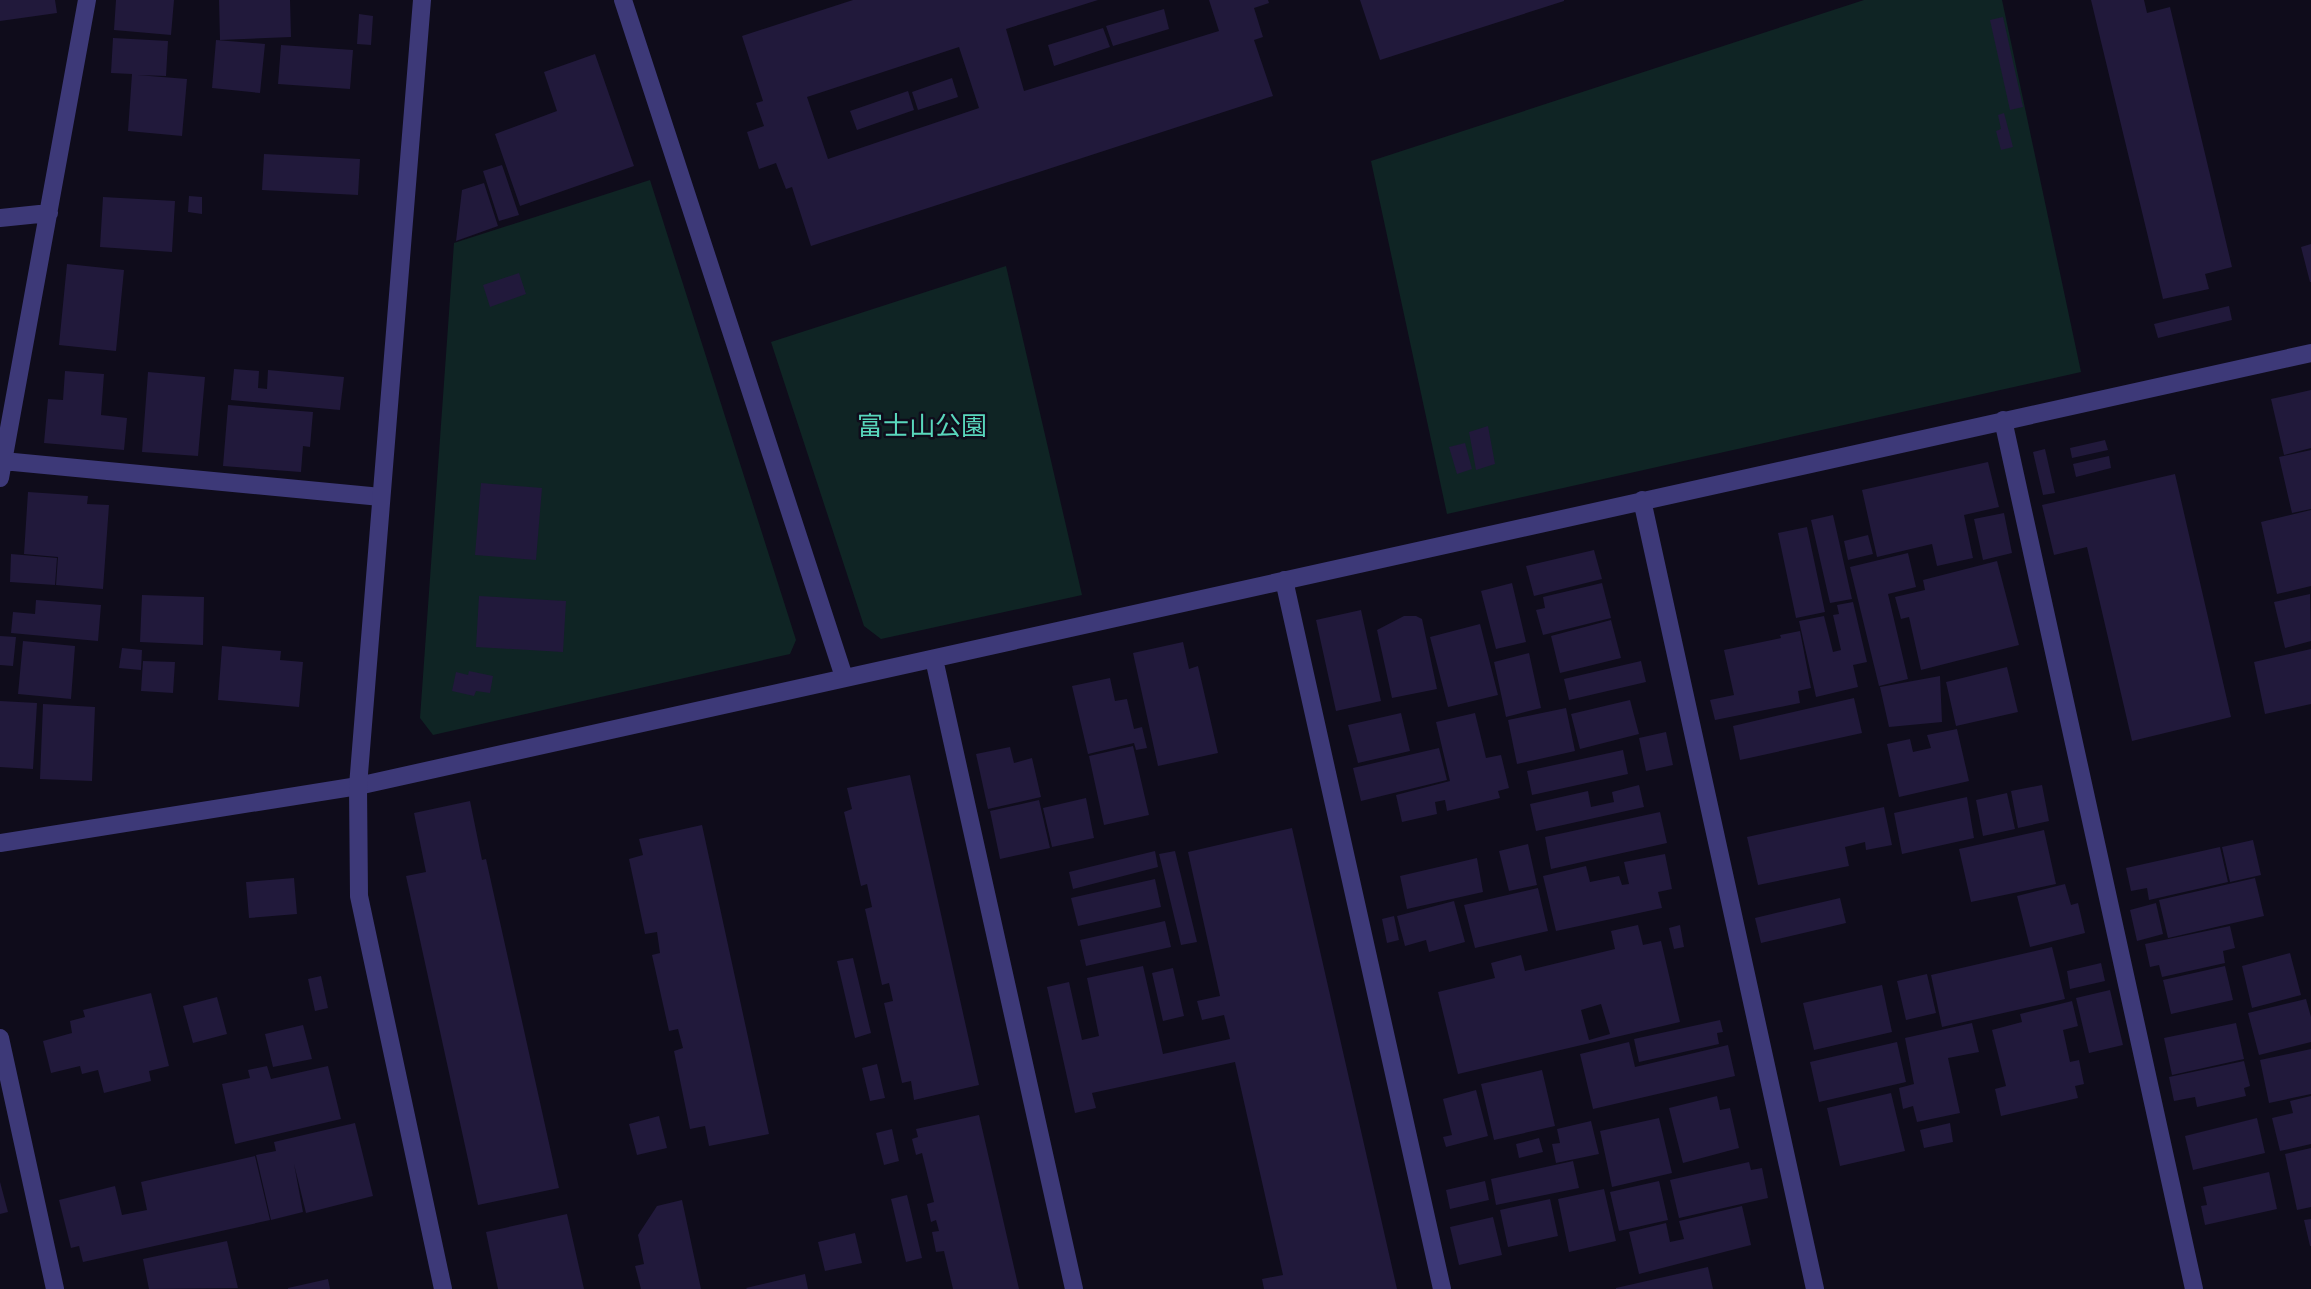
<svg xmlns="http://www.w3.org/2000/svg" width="2311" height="1289" viewBox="0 0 2311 1289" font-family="Mulish,'Noto Sans JP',sans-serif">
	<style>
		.green { fill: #0f2424 }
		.building { fill: #21193b; fill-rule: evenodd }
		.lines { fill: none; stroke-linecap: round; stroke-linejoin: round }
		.minor { stroke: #3d3978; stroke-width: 18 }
		.tertiary { stroke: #3d3978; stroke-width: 18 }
		.labels { text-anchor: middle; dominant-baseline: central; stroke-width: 5; stroke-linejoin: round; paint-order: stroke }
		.park-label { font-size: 26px; fill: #59d7bc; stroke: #0f0c1b }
	</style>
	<rect width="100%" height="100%" fill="#0f0c1b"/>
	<!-- green -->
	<path class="green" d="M1864,0H2002L2081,372L1447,514L1371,161Z
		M650,180L796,640L790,654L433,735L420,718L454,243Z
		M1006,266L1082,595L881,639L864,626L771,342Z"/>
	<!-- building -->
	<path class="building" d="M0,0H55L57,13L0,21Z
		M116,0H174L171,35L114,30Z
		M219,0H290L291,37L220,40Z
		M853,0H1098L1006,29L1024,91L1219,31L1209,0H1268L1269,3L1254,8L1263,37L1254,40L1273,96L811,246L792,187L786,189L776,163L759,169L747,132L764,126L756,103L763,101L742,36ZM959,47L979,108L828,159L807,97Z
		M1360,0H1564V1L1380,60Z
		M2091,0H2144L2147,13L2170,7L2232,267L2205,274L2209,289L2163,299Z
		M1164,9L1169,29L1113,46L1106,26Z
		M359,14L373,16L371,45L357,44Z
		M2003,17L2023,107L2010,110L1990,20Z
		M1103,28L1110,47L1054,66L1048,45Z
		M113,38L168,41L166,76L137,75L187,79L182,136L128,131L132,74L111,73Z
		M216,40L265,44L260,93L212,88Z
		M281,45L353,50L350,89L278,84Z
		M595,54L634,166L520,206L495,134L557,111L544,72Z
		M952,78L958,97L918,110L912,92Z
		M908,91L914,110L857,130L850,111Z
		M2004,113L2013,147L2001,150L1996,131L2001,129L1998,115Z
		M264,154L360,159L358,195L262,190Z
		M502,165L519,215L499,221L483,171Z
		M484,183L498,226L456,241L462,190Z
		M189,196L202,197V214L188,212Z
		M103,197L175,201L172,252L100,247Z
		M2311,244V282H2310L2301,247Z
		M67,264L124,270L116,351L59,345Z
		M519,273L526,294L490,307L483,285Z
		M2229,306L2232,320L2158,338L2154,324Z
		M234,369L259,371L258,388L267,389L268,370L344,377L340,410L231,400Z
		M65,371L104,374L101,415L127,418L124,450L44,443L48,399L63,400Z
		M148,372L205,377L198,456L142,452Z
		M2311,390V448L2284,455L2271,399Z
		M228,405L313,412L310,447L303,446L301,472L223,466Z
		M1488,426L1495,464L1476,470L1469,432Z
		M2105,440L2108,450L2072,458L2070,448Z
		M1465,443L1472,469L1457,474L1449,447Z
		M2045,449L2055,493L2043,495L2033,452Z
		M2311,450V509L2292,513L2279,457Z
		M2109,456L2111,468L2076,477L2073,464Z
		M1988,462L1999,507L1964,515L1973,558L1937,566L1932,544L1877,557L1862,490Z
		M2175,474L2231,717L2132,741L2087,547L2054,555L2042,505Z
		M481,483L542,488L536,560L475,555Z
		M28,492L88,496L87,504L109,505L103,589L56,585L58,557L24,554Z
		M2311,510V586L2277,594L2261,522Z
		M2004,513L2012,553L1983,560L1974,519Z
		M1833,515L1852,599L1830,603L1811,520Z
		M1807,527L1825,612L1796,618L1778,533Z
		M1868,535L1873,554L1848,560L1844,541Z
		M1594,550L1602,579L1534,596L1526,566Z
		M1908,553L1916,587L1888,594L1908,679L1879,686L1850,567Z
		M11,554L57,558L55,585L10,582Z
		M1997,561L2019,645L1921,670L1909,617L1901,619L1895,597L1925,590L1923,580Z
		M1512,583L1526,642L1496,649L1481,591Z
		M1602,583L1611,618L1543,635L1536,610L1545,608L1543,597Z
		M2310,594L2311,641L2285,648L2274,602Z
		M142,595L204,597L203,645L140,642Z
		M479,596L566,601L563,652L476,647Z
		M36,600L101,605L98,641L11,633L13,612L35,614Z
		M1853,602L1867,662L1853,665L1858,687L1816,697L1799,621L1824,616L1833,652L1841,650L1833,615L1839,614L1837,605Z
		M1361,610L1381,701L1336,711L1316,620Z
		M1404,616H1416L1422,619L1437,689L1392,698L1377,630Z
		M1611,620L1621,658L1560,673L1551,636Z
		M1480,624L1498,695L1448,707L1430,637Z
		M1800,631L1811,688L1798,691L1800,703L1715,720L1710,700L1734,695L1724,650L1781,638L1780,635Z
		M0,636L16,637L13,666L0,665Z
		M23,641L75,646L71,699L18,694Z
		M1183,642L1189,669L1198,666L1218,753L1158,766L1133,653Z
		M222,646L281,651L280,660L303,662L299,707L218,700Z
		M122,648L142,650L141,670L119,668Z
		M2311,649V704L2265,714L2254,662Z
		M1529,653L1541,708L1506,717L1494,662Z
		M143,661L175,662L173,693L141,691Z
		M1641,661L1646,682L1569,700L1564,679Z
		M2007,667L2018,712L1956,726L1946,682Z
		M469,671L493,676L490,693L476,691L474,696L452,691L456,672L468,675Z
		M1940,676L1942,722L1889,727L1880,687Z
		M1110,678L1115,701L1127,699L1134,729L1142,727L1147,748L1136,750L1134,743L1088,754L1072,686Z
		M1854,698L1862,733L1740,760L1733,726Z
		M1630,700L1639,734L1580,749L1571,714Z
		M0,701L37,703L33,769L0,767Z
		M43,704L95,707L92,781L40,779Z
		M1566,708L1575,751L1517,764L1508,720Z
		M1401,713L1410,751L1358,763L1348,725Z
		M1475,713L1486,758L1501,755L1509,788L1498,791L1500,798L1447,811L1445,800L1435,802L1437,814L1402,822L1396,795L1450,781L1436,722Z
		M1957,729L1969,781L1899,797L1887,744L1910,739L1913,752L1931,748L1927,735Z
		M1666,732L1673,765L1646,771L1639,738Z
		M1133,746L1149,815L1104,825L1089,756Z
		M1010,747L1014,763L1032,758L1041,797L988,809L976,754Z
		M1439,748L1447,780L1361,801L1353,768Z
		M1623,750L1628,774L1532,795L1527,771Z
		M910,775L979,1085L914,1100L911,1081L902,1083L884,1003L893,1001L889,983L882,985L865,909L872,907L867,884L861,886L844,812L852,809L847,788Z
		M1639,785L1644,807L1536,831L1530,804L1588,791L1591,807L1614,802L1612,792Z
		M2042,785L2049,821L2018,828L2011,791Z
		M2007,793L2015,829L1983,836L1976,800Z
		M1967,797L1974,838L1902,854L1894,813Z
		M1086,798L1094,838L1052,847L1043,808Z
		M1039,800L1050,848L1000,859L990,811Z
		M470,801L482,860L486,859L559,1188L478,1205L406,876L426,872L414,813Z
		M1884,807L1892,845L1866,850L1865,842L1845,847L1849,866L1758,885L1747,837Z
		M1660,812L1667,843L1551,869L1545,837Z
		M702,825L769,1134L709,1146L705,1126L690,1129L674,1051L683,1048L678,1029L669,1031L652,955L660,953L657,932L645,934L629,859L643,855L639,839Z
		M1292,828L1397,1289H1264L1262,1279L1283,1275L1235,1062L1092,1093L1096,1108L1075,1113L1047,987L1069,982L1082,1040L1099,1036L1087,978L1143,966L1163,1054L1230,1039L1224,1015L1202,1020L1197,1001L1220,996L1188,852Z
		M2044,830L2056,884L1971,902L1959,849Z
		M2253,840L2261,875L2230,882L2222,847Z
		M1528,844L1537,885L1509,891L1499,851Z
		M2220,847L2228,882L2149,900L2147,888L2131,891L2126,868Z
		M1155,851L1158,867L1073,889L1069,872Z
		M1175,851L1197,942L1181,945L1159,854Z
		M1665,854L1672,889L1658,892L1662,908L1556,931L1543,876L1586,866L1590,882L1619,876L1622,885L1629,884L1624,862Z
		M1477,858L1483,892L1407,909L1400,876Z
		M294,878L297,914L249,918L246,882Z
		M2255,878L2264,916L2168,938L2159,900Z
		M1155,879L1161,907L1078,926L1071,898Z
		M2065,884L2071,905L2078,903L2085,933L2030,947L2017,896Z
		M1538,888L1548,931L1475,948L1464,905Z
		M1840,898L1846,923L1761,943L1755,918Z
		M1454,901L1465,942L1429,952L1426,940L1405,946L1397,916Z
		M2156,903L2163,934L2137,941L2130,910Z
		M1394,916L1399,940L1387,943L1382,919Z
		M1165,921L1171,947L1086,966L1080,940Z
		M1638,925L1643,945L1661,941L1680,1022L1458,1074L1438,992L1495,978L1491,963L1521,955L1525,971L1615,949L1611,931ZM1601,1004L1610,1034L1589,1040L1581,1010Z
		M1680,925L1684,947L1674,949L1669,928Z
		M2230,926L2235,948L2223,951L2225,963L2162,977L2159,965L2150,967L2145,944Z
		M2052,947L2065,999L1942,1027L1931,975Z
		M2290,953L2301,995L2252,1008L2242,966Z
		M853,958L871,1033L855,1038L837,961Z
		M2101,963L2105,981L2070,989L2067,971Z
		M2225,966L2233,1000L2171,1014L2163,980Z
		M1173,968L1184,1016L1163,1021L1152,973Z
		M1927,974L1936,1013L1906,1020L1897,981Z
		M321,976L328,1008L315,1011L308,979Z
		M1882,985L1892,1032L1814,1050L1803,1003Z
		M2110,990L2123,1045L2089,1053L2076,998Z
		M151,993L169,1066L149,1071L151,1081L104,1093L98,1070L82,1074L80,1066L51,1073L43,1041L72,1033L70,1021L85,1017L83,1010Z
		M217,997L227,1034L193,1043L183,1006Z
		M2306,999L2311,1017V1042L2259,1055L2248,1013Z
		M2072,1001L2078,1026L2063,1030L2070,1062L2079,1060L2084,1084L2075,1086L2078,1098L2001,1116L1995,1089L2006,1086L1992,1030L2022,1022L2020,1014Z
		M1720,1020L1723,1032L1717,1033L1719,1044L1639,1062L1634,1039Z
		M1972,1023L1979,1052L1948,1058L1960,1113L1917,1122L1913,1106L1903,1109L1899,1088L1914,1084L1905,1038Z
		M2236,1023L2244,1059L2172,1075L2164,1038Z
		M303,1025L312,1059L273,1067L265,1034Z
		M1629,1042L1635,1067L1728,1045L1735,1076L1593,1109L1580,1054Z
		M1897,1042L1906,1082L1819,1102L1810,1062Z
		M2311,1049V1094L2269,1103L2260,1060Z
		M2244,1061L2250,1086L2244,1088L2246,1096L2197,1107L2195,1097L2174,1101L2169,1077Z
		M877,1064L885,1098L870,1101L862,1068Z
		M267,1066L271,1079L328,1066L341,1119L235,1144L222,1084L250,1078L248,1070Z
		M1542,1070L1555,1126L1494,1140L1481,1084Z
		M1476,1090L1488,1136L1446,1147L1443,1137L1452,1135L1443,1099Z
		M1891,1093L1905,1151L1840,1166L1827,1108Z
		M1717,1096L1720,1110L1730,1108L1739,1148L1683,1163L1669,1108Z
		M2311,1096V1144L2280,1151L2272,1118L2293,1113L2290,1101Z
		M979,1115L1019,1289H953L944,1251L936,1252L932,1232L939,1231L936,1220L931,1222L927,1204L934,1202L922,1153L916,1155L912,1139L918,1137L916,1129Z
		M659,1116L667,1148L637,1155L629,1124Z
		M1659,1118L1672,1173L1612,1187L1600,1131Z
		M2257,1118L2265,1153L2193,1170L2185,1136Z
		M1591,1121L1599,1154L1556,1163L1552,1144L1560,1143L1557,1129Z
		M355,1123L373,1196L306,1213L294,1164L303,1212L271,1220L256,1155L276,1151L274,1142Z
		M1950,1123L1953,1142L1924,1148L1920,1130Z
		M892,1129L899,1161L884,1165L876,1133Z
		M1539,1138L1543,1152L1519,1158L1516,1144Z
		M2311,1148V1207L2297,1210L2285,1154Z
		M255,1156L270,1220L83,1262L79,1246L71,1248L59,1200L115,1186L122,1215L147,1210L141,1182Z
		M1573,1161L1579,1188L1496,1205L1491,1179Z
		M1749,1162L1751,1170L1762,1168L1768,1198L1679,1218L1670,1180Z
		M2269,1172L2277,1209L2205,1225L2201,1206L2207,1205L2203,1187Z
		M1485,1181L1489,1200L1450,1209L1446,1190Z
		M1659,1181L1668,1220L1619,1231L1610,1192Z
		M0,1182L8,1212L0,1214Z
		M1604,1189L1616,1241L1569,1252L1558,1199Z
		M907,1195L922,1258L906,1262L891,1199Z
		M1550,1199L1558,1236L1508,1247L1500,1210Z
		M682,1200L701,1289H641L635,1266L644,1264L638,1235L657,1206Z
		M1742,1206L1751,1245L1639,1274L1629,1232L1666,1223L1670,1242L1684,1239L1679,1221Z
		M567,1214L584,1289H498L486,1232Z
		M1493,1217L1502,1255L1459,1265L1450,1227Z
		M2311,1219V1246H2310L2304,1220Z
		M855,1233L862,1263L825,1271L818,1242Z
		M227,1241L238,1288L149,1289L143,1259Z
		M1708,1267L1713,1289H1616V1288Z
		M805,1274L808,1289H747L746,1288Z
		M328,1279L330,1289H288V1288Z"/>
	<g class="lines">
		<!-- minor -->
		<path class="minor" d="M623,0L844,677
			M0,218L49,213
			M2003,420L2194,1289
			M3,461L381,497
			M0,478L87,0
			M1642,500L1815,1289
			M1284,580L1442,1289
			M934,659L1074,1289
			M0,843L358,786L2311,353
			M0,1038L55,1289"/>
		<!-- tertiary -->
		<path class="tertiary" d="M422,0L358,786L359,896L443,1289"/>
	</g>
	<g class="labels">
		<!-- park labels -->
		<g class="park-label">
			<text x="922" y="425">富士山公園</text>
		</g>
	</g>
</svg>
